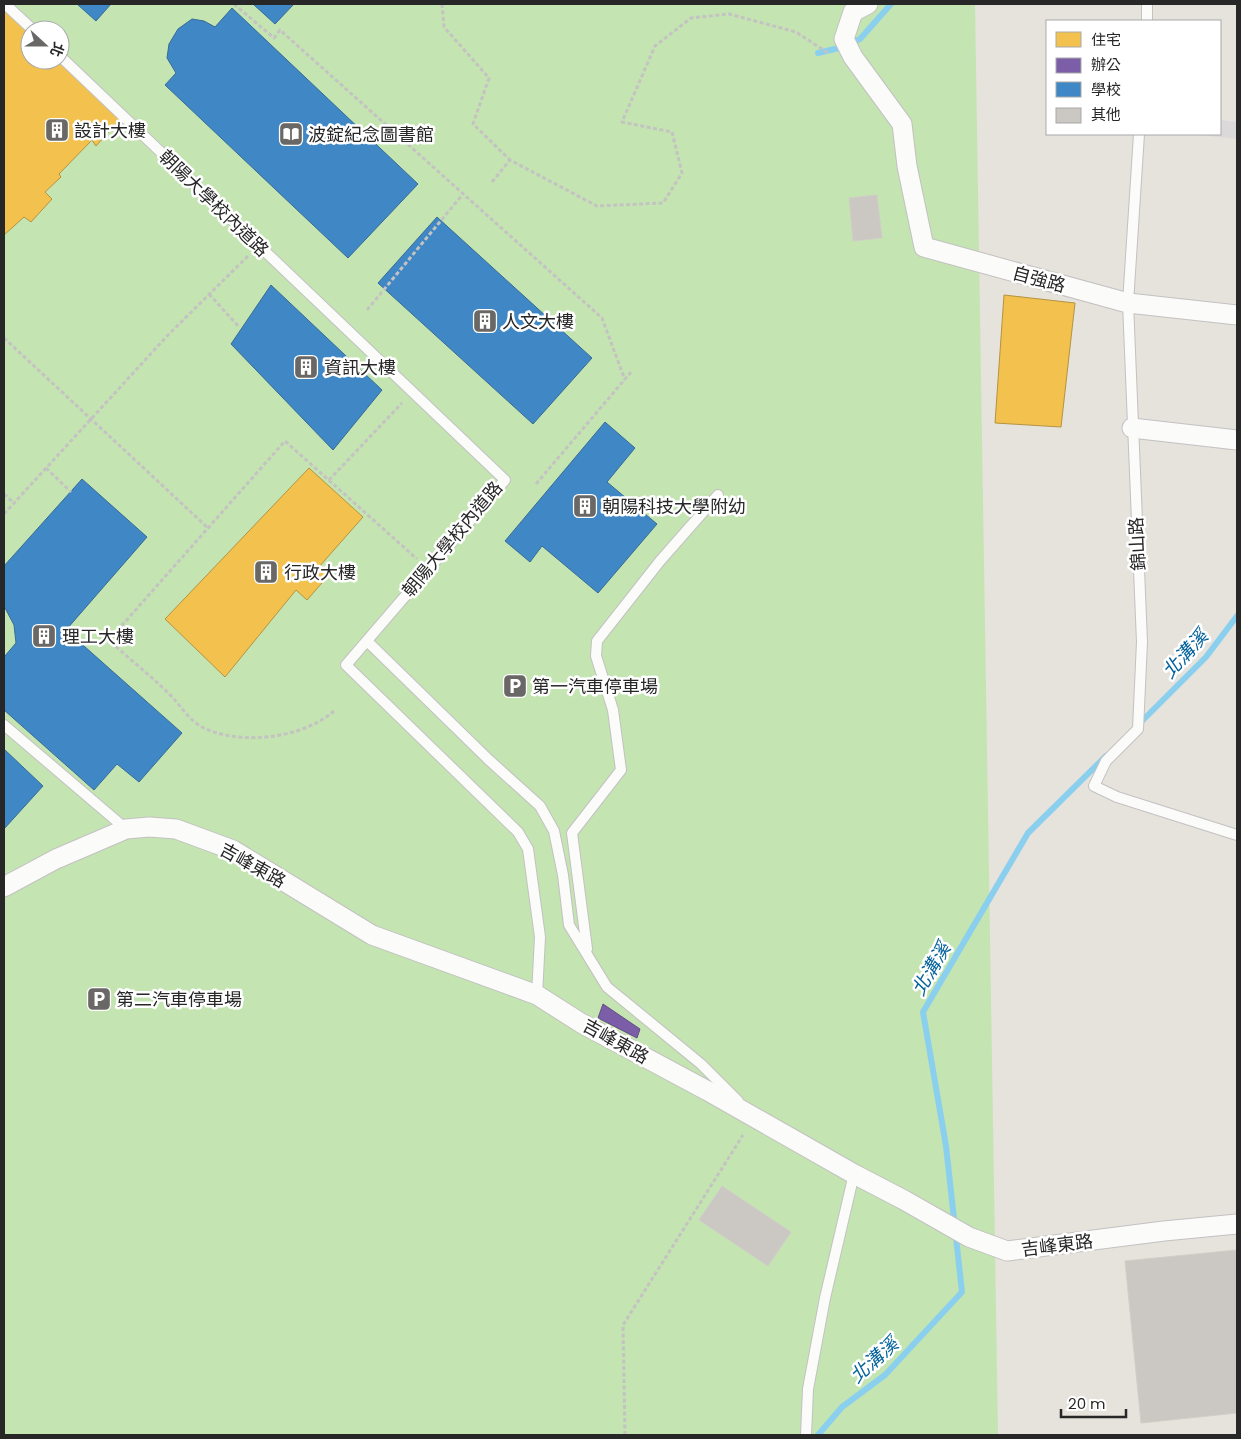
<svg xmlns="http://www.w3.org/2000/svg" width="1241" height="1439" viewBox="0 0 1241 1439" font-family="Poppins,'Noto Sans TC',sans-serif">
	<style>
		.industrial { fill: #dcd9db }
		.green { fill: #c4e4b2; fill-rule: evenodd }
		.homes { fill: #f2c14e; stroke: #b59342 }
		.offices { fill: #7b5ea7; stroke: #624e81 }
		.schools { fill: #3f88c5; stroke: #386b96 }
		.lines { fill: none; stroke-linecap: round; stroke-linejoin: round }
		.stream { stroke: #8ad0ee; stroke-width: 6 }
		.building { fill: #cbc8c3; stroke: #d1cec8 }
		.lane-casing { stroke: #c3c1c2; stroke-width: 12 }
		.street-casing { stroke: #c3c1c2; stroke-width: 21 }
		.path { stroke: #c4c3c2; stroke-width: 3; stroke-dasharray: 4 2.5; stroke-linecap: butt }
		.lane { stroke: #fbfbfa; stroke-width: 10 }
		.street { stroke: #fbfbfa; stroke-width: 19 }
		.labels { text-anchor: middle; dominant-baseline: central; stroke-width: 5; stroke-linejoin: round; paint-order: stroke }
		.poi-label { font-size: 18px; fill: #272727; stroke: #fff; text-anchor: start }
		.street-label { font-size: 18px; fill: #272727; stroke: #fff }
		.water-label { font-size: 19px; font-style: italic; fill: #05639c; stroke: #fff }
	</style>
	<rect width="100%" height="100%" fill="#e6e2dc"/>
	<!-- industrial -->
	<path class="industrial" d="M1220,120L1237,122V139L1200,135L1201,134H1220Z"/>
	<!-- green -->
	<path class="green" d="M4,4H975L998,1435H4ZM30,30H60V60H30Z"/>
	<!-- homes -->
	<path class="homes" d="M4,4L30,30V60H60L123,116L96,146L92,140L59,174L61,177L45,192L52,199L31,222L24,217L4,235Z
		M1004,295L1075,303L1061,427L995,423Z
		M309,468L363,517L318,568L328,576L307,600L296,590L225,677L165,619Z"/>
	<!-- offices -->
	<path class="offices" d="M603,1004L640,1029L637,1038L598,1018Z"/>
	<!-- schools -->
	<path class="schools" d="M77,4H111L96,21Z
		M253,4H294L275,24Z
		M232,8L418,184L348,258L165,85L176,73L167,58L169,44L178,29L192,19L204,21L215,27Z
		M437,217L592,358L533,424L378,283Z
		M271,285L382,390L333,450L231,344Z
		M605,422L635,448L607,482L657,524L598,593L542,546L530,562L505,541Z
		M82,479L147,537L66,630L182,733L139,782L117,764L94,790L4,710V657L16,643L14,625L4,606V566Z
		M4,749L43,786L4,829Z"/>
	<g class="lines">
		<!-- stream -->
		<path class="stream" d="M818,53L839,48L860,39L891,4
			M1138,725L1206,657L1237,616
			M818,1435L842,1407L885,1375L962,1292L946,1146L923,1012L1028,833L1106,756"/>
	</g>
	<!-- building -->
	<path class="building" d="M877,195L882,238L853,241L849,198Z
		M722,1186L791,1232L768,1266L699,1220Z
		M1237,1250V1413L1141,1423L1125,1261Z"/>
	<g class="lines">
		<defs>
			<path id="lane" d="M5,4L33,30
				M1147,21V4
				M60,56L505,480L346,665L518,832L528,849L540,937L537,995
				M1139,134L1128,303L1142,642L1138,729L1106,761L1094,786L1117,797L1237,835
				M367,641L489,760L540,806L554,831L563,875L569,925L607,987L701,1064L738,1101
				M4,725L126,829
				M587,949L572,833L621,770L613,710L596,656L597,641L660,561L718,495
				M806,1435L808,1389L825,1298L854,1174"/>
			<path id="street" d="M868,4L853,12L844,39L853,57L902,124L907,166L924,247L1128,303L1237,315
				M1132,428L1237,440
				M4,887L56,859L126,829L149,827L176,829L233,850L372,935L537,995L581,1023L708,1091L854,1174L904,1200L969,1237L1007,1251L1164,1231L1237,1224"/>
		</defs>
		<!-- lane casing -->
		<use href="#lane" class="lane-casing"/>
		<!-- street casing -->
		<use href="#street" class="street-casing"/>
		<!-- path -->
		<path class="path" d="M234,4L274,38L280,30L602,318L625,380
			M442,4L444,27L489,78L473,124L510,160
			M492,182L510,160L597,206L663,203L682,173L672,132L622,122L655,46L691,18L729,14L796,32L828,53
			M209,294L239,327
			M367,310L463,194
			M4,338L208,528
			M46,468L71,492
			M329,480L402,403
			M536,484L631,372
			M4,494L14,503
			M4,514L168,335L248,256
			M334,711C303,738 242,746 204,728C191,722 183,709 174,699C154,678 130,660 109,640L285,441L417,559
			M625,1435L623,1325L743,1135"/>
		<!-- lane -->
		<use href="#lane" class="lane"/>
		<!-- street -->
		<use href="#street" class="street"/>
	</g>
	<!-- icons -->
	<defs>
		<symbol id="building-square" viewBox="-11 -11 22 22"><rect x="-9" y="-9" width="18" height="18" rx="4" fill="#6a6866" stroke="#fff"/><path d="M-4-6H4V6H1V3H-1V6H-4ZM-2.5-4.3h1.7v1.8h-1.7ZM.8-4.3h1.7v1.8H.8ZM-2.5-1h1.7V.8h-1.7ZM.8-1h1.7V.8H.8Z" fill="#fff"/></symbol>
		<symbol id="library-square" viewBox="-11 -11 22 22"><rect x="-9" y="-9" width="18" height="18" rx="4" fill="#6a6866" stroke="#fff"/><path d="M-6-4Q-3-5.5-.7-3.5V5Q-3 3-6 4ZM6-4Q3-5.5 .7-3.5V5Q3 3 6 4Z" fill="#fff"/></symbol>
		<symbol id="parking-square" viewBox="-11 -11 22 22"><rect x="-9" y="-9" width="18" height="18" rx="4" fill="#6a6866" stroke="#fff"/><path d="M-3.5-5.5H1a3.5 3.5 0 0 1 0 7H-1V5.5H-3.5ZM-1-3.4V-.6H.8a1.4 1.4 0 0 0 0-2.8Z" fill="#fff"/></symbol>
	</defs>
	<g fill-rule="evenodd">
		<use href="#building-square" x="43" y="116" width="28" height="28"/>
		<use href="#library-square" x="277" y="120" width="28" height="28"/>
		<use href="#building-square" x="471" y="307" width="28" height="28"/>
		<use href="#building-square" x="292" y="353" width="28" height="28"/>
		<use href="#building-square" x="571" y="492" width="28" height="28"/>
		<use href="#building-square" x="252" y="558" width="28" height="28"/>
		<use href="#building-square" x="30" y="622" width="28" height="28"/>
		<use href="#parking-square" x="501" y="672" width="28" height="28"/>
		<use href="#parking-square" x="85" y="985" width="28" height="28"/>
	</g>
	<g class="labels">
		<!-- poi labels -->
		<g class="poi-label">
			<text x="74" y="130">設計大樓</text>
			<text x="308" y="134">波錠紀念圖書館</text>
			<text x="502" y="321">人文大樓</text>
			<text x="324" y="367">資訊大樓</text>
			<text x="602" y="506">朝陽科技大學附幼</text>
			<text x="284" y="572">行政大樓</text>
			<text x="62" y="636">理工大樓</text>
			<text x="532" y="686">第一汽車停車場</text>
			<text x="116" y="999">第二汽車停車場</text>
		</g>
		<!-- street labels -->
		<g class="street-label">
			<text transform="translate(214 203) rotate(44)">朝陽大學校內道路</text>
			<text transform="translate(1039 279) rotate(15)">自強路</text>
			<text transform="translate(452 539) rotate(-50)">朝陽大學校內道路</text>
			<text transform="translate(1137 544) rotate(-93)">錦山路</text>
			<text transform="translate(253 865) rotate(29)">吉峰東路</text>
			<text transform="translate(616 1041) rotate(29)">吉峰東路</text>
			<text transform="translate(1057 1245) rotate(-7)">吉峰東路</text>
		</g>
		<!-- water labels -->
		<g class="water-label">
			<text transform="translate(1185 654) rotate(-48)">北溝溪</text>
			<text transform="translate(931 969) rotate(-60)">北溝溪</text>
			<text transform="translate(874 1360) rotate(-42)">北溝溪</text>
		</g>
	</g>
	<!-- border -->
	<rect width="1241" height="1439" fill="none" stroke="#272727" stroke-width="10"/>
	<!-- legend -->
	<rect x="1046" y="20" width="175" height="115" fill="#ffffff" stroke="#a9a9a9"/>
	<rect x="1056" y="32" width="25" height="15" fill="#f2c14e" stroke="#a9a9a9"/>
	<text x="1091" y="45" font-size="15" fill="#272727">住宅</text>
	<rect x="1056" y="58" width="25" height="15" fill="#7b5ea7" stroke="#a9a9a9"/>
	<text x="1091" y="70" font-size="15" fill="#272727">辦公</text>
	<rect x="1056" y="82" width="25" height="15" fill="#3f88c5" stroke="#a9a9a9"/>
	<text x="1091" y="95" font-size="15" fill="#272727">學校</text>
	<rect x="1056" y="108" width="25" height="15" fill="#cbc8c3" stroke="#a9a9a9"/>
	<text x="1091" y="120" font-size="15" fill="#272727">其他</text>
	<!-- north arrow -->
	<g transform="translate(45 45) rotate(111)"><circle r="24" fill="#ffffff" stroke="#a9a9a9"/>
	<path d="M0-4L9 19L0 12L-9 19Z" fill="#6a6866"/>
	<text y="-8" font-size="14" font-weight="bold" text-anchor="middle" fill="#272727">北</text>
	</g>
	<!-- scale -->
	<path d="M1061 1409v8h65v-8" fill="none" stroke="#272727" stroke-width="2.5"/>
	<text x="1068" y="1409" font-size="15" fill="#272727" stroke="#ffffff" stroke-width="4" paint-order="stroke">20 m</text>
</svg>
